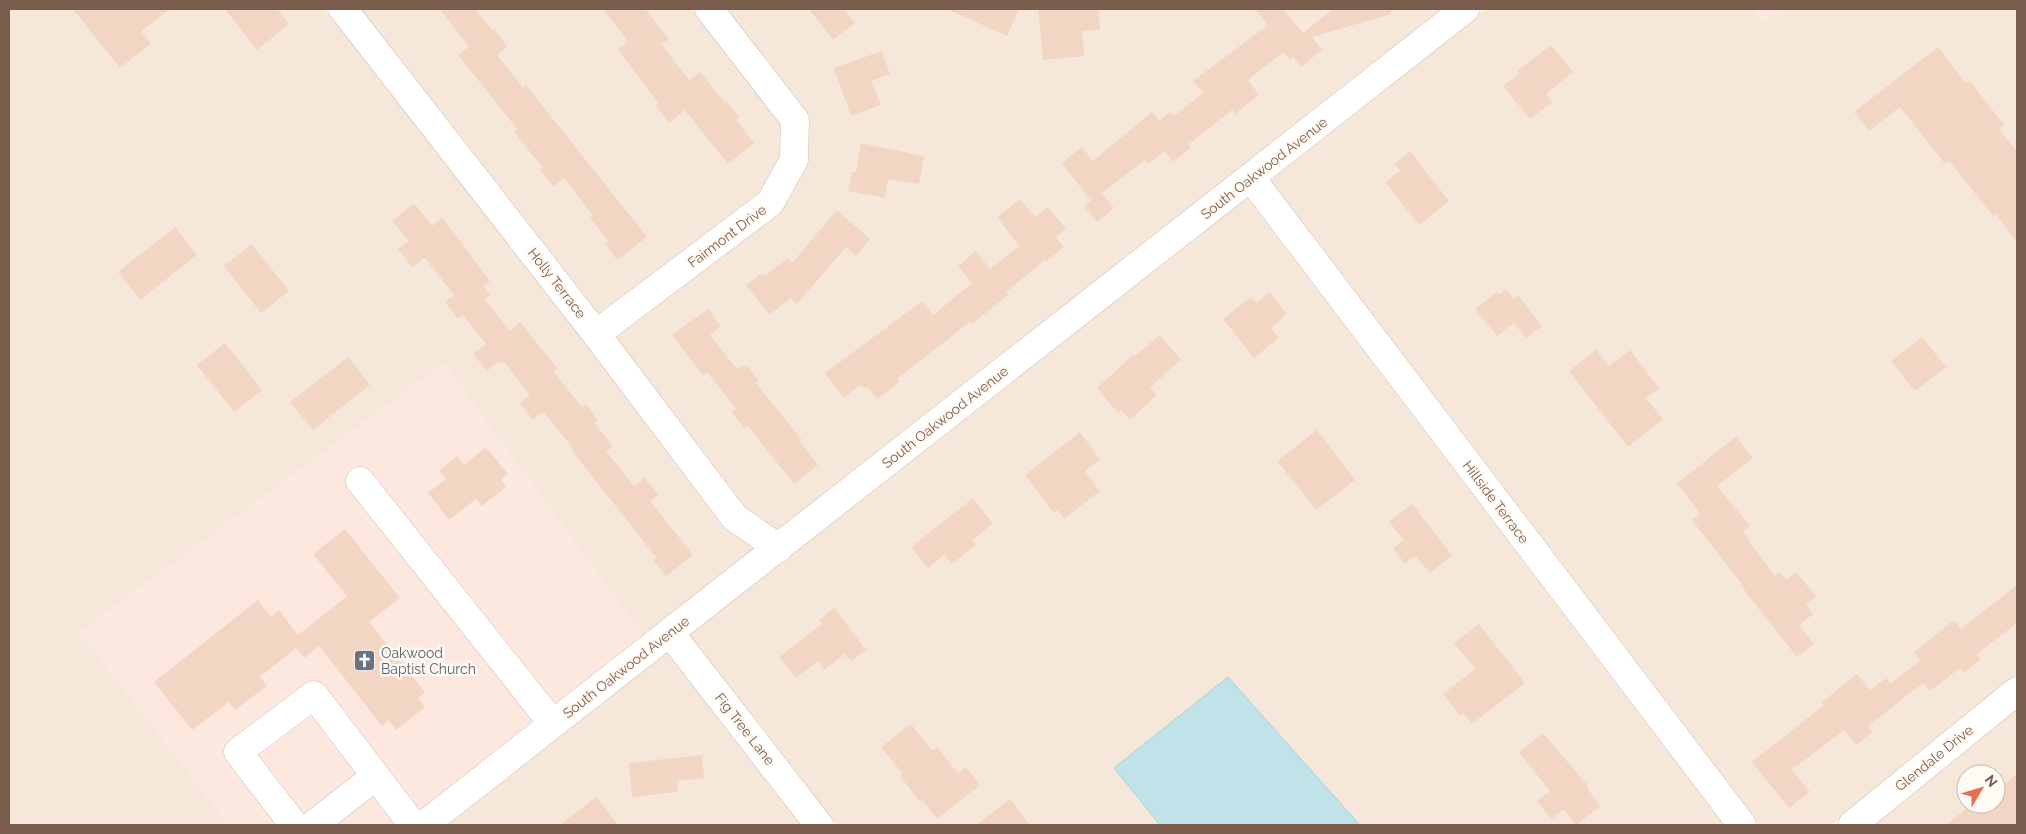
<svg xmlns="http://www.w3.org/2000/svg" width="2026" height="834" viewBox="0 0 2026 834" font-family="Raleway,sans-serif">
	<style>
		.residential { fill: #f5e8da; fill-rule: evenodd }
		.commercial { fill: #fde8e0 }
		.water { fill: #bfe3e8; stroke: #a5d3da }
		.building { fill: #f3d5c3 }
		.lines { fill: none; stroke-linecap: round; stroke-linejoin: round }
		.minor-casing { stroke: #d1beb0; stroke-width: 29 }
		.minor { stroke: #fff; stroke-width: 28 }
		.labels { text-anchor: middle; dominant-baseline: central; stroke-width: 5; stroke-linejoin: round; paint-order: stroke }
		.street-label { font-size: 14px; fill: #7a5c4d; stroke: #fffaf3 }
		.worship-label { font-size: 14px; fill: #5b616d; stroke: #fffaf3; text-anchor: start }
	</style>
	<rect width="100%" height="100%" fill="#fdf6ec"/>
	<!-- residential -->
	<path class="residential" d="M9,9H325L585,342L724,527L756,549L644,637L444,364L80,632L229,825H9Z
		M361,9H692L781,125L780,158L760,195L600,316Z
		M727,9H1445L779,531L745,508L615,336L807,159L808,119L806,111Z
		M1485,9H1754L1763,22L1782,9H2017V675L1831,825H1759L1269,179Z
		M1247,197L1724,825H1360L1358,823L1114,768L1160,825H837L689,634L778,564L781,565L788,556Z
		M667,651L802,825H445Z
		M2017,707V825H1871ZM1966,774H1996V804H1966Z"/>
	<!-- commercial -->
	<path class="commercial" d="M1754,9H1782L1763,22Z
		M443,363L644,637L405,825H229L80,632Z"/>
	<!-- water -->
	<path class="water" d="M1228,677L1358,823L1360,825H1160L1114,768Z"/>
	<!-- building -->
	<path class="building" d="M73,9H170L141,31L151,44L120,68Z
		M225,9H277L289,24L257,50Z
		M440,9H475L492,30L494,29L507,46L497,55L523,88L526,85L647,237L617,260L605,244L609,242L590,218L593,216L564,178L553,187L540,170L543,168L514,132L518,130L458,55L469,47Z
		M603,9H645L669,39L661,44L689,80L700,72L725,103L727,102L739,117L736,120L754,143L728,164L685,110L669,123L655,105L658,103L618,49L628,41Z
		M809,9H844L855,23L833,40Z
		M947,9H1019L1007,36Z
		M1038,9H1098L1100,30L1082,31L1084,56L1043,60Z
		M1255,9H1283L1303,33L1333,9H1391V14L1312,37L1322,50L1301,67L1293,57L1290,60L1283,52L1248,80L1259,95L1235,114L1232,110L1188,145L1191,148L1173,162L1165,151L1148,164L1145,160L1102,193L1114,208L1097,222L1084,206L1091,201L1062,163L1082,147L1093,161L1152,112L1159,121L1170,112L1174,116L1203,93L1193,81L1268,25Z
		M1551,45L1573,72L1546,94L1552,102L1530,119L1503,86L1519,74L1517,71Z
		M1938,47L1966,83L1970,81L2004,125L1999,129L2017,152V242L1996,214L1993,216L1949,161L1945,164L1900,107L1869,131L1854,112Z
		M882,51L890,74L871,81L881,105L851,116L834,68Z
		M861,143L924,156L919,184L888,179L885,198L848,191L852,172H856Z
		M1410,151L1449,201L1419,225L1385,182L1400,171L1395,164Z
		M1020,199L1035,217L1048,207L1066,229L1056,237L1064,247L1047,261L1045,260L1006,292L1008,295L972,324L970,322L897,379L899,382L877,399L867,386L864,389L860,385L844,398L825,373L922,301L933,315L972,283L958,266L976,251L990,269L1019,246L997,217Z
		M414,203L432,226L442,218L455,234L490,281L483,286L490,295L485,299L510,331L520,322L557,368L553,371L582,407L586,404L598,420L594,422L613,446L606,451L634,486L645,478L658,495L650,501L693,555L666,576L653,560L656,557L572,451L574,450L544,412L533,420L520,403L530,395L504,362L501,364L499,361L487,371L473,354L486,344L463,315L458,319L445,302L454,295L425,258L412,267L398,249L409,241L392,221Z
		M837,210L870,239L856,256L846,247L797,304L791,298L769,315L746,285L762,273L765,276L788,258L792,263Z
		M175,227L197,255L140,300L118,272Z
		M252,244L289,291L261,313L224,266Z
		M1506,289L1514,299L1518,295L1542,326L1526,338L1514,323L1497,336L1475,309L1497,292L1499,295Z
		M1270,292L1287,314L1271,328L1279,338L1254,358L1223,319L1251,297L1256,303Z
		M708,309L721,326L710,335L737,369L743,365L745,368L747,366L759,381L756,383L802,440L800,442L818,465L794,484L747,425L744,428L732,412L736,409L707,372L703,375L672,335Z
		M1160,335L1181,360L1150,387L1157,395L1130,420L1121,410L1118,413L1097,388L1133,355L1134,357Z
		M1922,337L1946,367L1915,391L1891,361Z
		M225,343L262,390L234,412L197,365Z
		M1596,350L1609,366L1630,350L1659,388L1646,398L1663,419L1628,447L1569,371Z
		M348,357L370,385L313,430L290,402Z
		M1317,430L1355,480L1316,510L1277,461Z
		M1080,432L1100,459L1085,471L1100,491L1064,519L1058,510L1054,513L1025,475Z
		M1736,437L1753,458L1717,486L1750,526L1743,531L1749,539L1748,540L1775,576L1780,572L1786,580L1796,572L1816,596L1806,604L1813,614L1799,625L1814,644L1797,657L1761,612L1743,588L1744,587L1692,520L1700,513L1677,483Z
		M486,447L508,474L501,480L506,487L482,506L476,499L449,520L428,493L446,479L439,471L457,456L464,465Z
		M973,498L993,524L972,540L976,545L952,564L944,555L928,568L911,547Z
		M1412,504L1452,555L1430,573L1416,556L1405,564L1393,548L1404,540L1389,522Z
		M345,529L400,598L369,622L425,692L418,698L425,707L396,730L389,720L382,726L319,646L304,658L296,648L260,677L267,686L235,710L229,702L192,730L154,682L258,600L271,617L279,610L298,635L347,596L313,554Z
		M2017,585V623L1977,654L1981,659L1964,673L1960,668L1930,691L1923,683L1868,726L1873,732L1856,745L1844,730L1792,770L1810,792L1789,808L1752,762L1824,705L1822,702L1857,674L1870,690L1886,678L1890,684L1920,661L1914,652L1954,620L1961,629Z
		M834,608L866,650L851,661L845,654L824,670L818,661L796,678L779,657L822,624L819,620Z
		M1479,624L1525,683L1472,724L1463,713L1460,716L1443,694L1475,669L1454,643Z
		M911,724L932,751L937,747L958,773L966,767L980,785L937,819L922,800L920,802L900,776L903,774L881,747Z
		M1543,733L1589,787L1587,788L1600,806L1576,825L1564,809L1551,819L1537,801L1550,791L1519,752Z
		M702,755L704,778L677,781L678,792L632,797L629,763Z
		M2017,774V825H1946L1972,804H1996V791Z
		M596,797L618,825H560Z
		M1010,799L1030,825H976Z"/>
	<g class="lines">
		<defs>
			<path id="minor" d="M343,9L596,334L735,518L779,548
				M1251,178L1742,825
				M596,334L770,203L794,160L795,120L709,9
				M360,481L553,724
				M670,633L819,825
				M294,825L238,752L314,695L413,825
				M313,825L376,776
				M424,825L1465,9
				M1852,825L2017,691"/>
		</defs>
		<!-- minor casing -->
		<use href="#minor" class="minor-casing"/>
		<!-- minor -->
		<use href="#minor" class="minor"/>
	</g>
	<!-- icons -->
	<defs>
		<symbol id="church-square" viewBox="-11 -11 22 22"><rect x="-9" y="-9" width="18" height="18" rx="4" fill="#6b7280" stroke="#fffaf3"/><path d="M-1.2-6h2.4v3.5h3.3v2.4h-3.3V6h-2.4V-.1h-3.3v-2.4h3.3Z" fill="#fff"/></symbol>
	</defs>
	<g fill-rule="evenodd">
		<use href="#church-square" x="352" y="648" width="25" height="25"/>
	</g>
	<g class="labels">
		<!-- street labels -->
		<g class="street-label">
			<text transform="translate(1264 168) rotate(-38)">South Oakwood Avenue</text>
			<text transform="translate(727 236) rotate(-37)">Fairmont Drive</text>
			<text transform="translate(557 283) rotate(52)">Holly Terrace</text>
			<text transform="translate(945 417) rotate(-38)">South Oakwood Avenue</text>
			<text transform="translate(1496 502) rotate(53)">Hillside Terrace</text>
			<text transform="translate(626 667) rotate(-38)">South Oakwood Avenue</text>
			<text transform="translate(745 729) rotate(52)">Fig Tree Lane</text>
			<text transform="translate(1934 758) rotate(-39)">Glendale Drive</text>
		</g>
		<!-- worship labels -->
		<g class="worship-label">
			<text x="381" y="653">Oakwood<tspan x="381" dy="16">Baptist Church</tspan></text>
		</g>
	</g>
	<!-- border -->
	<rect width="2026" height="834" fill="none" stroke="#7a5c4d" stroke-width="20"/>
	<!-- north arrow -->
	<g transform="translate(1981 789) rotate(52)"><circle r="24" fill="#fffaf3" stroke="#cabbb1"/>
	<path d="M0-4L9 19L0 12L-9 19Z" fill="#e76f51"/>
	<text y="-8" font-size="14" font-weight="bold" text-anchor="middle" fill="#7a5c4d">N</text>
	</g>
</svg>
